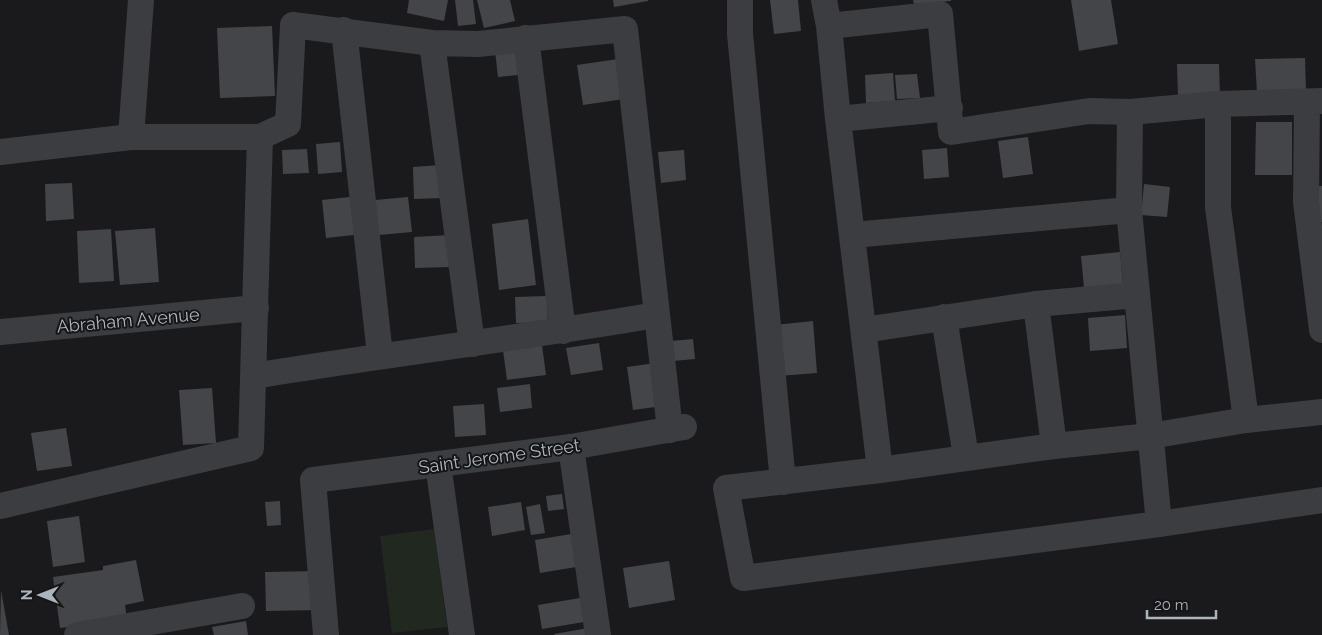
<svg xmlns="http://www.w3.org/2000/svg" width="1322" height="635" viewBox="0 0 1322 635" font-family="Raleway,sans-serif">
	<style>
		.pitch { fill: #20281f }
		.building { fill: #444549 }
		.lines { fill: none; stroke-linecap: round; stroke-linejoin: round }
		.minor { stroke: #3b3d41; stroke-width: 26 }
		.labels { text-anchor: middle; dominant-baseline: central; stroke-width: 4; stroke-linejoin: round; paint-order: stroke }
		.street-label { font-size: 18px; fill: #acb4bc; stroke: #151517 }
	</style>
	<rect width="100%" height="100%" fill="#1a1a1c"/>
	<!-- pitch -->
	<path class="pitch" d="M434,529L447,627L392,633L380,536Z"/>
	<!-- building -->
	<path class="building" d="M409,0H448L444,21L407,13Z
		M455,0H473L476,24L458,26Z
		M477,0H510L515,21L484,28Z
		M613,0H648V1L614,7Z
		M770,0H798L801,31L774,34Z
		M913,0H951V1L914,4Z
		M1071,0H1111L1118,44L1079,51Z
		M272,26L275,96L220,98L217,28Z
		M524,48L527,74L498,77L495,51Z
		M1305,58L1306,91L1257,93L1255,59Z
		M618,59L624,99L583,105L577,65Z
		M1177,64H1219L1220,97H1178Z
		M893,73L895,101L866,103L865,75Z
		M917,74L920,98L897,99L895,75Z
		M1256,122H1292V175H1255Z
		M1028,137L1033,174L1003,178L998,141Z
		M340,142L342,172L318,174L316,144Z
		M947,148L949,177L924,179L922,150Z
		M307,149L309,173L283,174L282,150Z
		M684,150L686,180L661,183L658,152Z
		M440,165L442,198L414,199L413,167Z
		M72,183L74,219L46,221L45,184Z
		M1144,184L1170,187L1167,217L1141,215Z
		M1314,186H1322V222H1314Z
		M359,196L363,234L326,238L322,200Z
		M408,197L412,232L379,235L375,200Z
		M528,219L536,285L499,290L492,224Z
		M155,228L159,282L120,285L115,231Z
		M111,229L114,281L79,283L77,231Z
		M450,235L451,267L415,268L414,237Z
		M1120,252L1123,284L1084,288L1081,256Z
		M547,296L548,322L516,323L515,297Z
		M1125,315L1127,348L1090,351L1088,318Z
		M813,321L817,373L779,376L775,325Z
		M693,339L695,359L673,361L671,341Z
		M599,343L603,370L571,375L566,348Z
		M542,345L546,375L507,380L503,350Z
		M656,363L663,406L633,410L627,367Z
		M530,384L532,408L500,412L497,388Z
		M212,388L216,443L183,445L179,390Z
		M484,404L486,435L455,437L453,406Z
		M66,428L72,466L37,471L31,433Z
		M562,494L564,509L548,511L546,496Z
		M280,501L281,525L267,526L265,502Z
		M521,502L525,530L492,536L488,507Z
		M540,504L545,533L531,535L526,507Z
		M79,516L85,562L53,567L47,521Z
		M577,533L582,566L540,573L535,540Z
		M136,560L144,601L125,605L127,619L60,628L53,577L103,570V566Z
		M669,561L675,600L629,608L623,568Z
		M318,571L319,610L266,611L265,572Z
		M1,590L9,635H0Z
		M592,596L596,620L542,629L538,605Z
		M246,621L248,635H214L212,627Z
		M594,627L596,635H555L554,634Z"/>
	<g class="lines">
		<!-- minor -->
		<path class="minor" d="M740,0V34L783,482
			M824,0L829,26L838,119L880,470
			M829,26L940,14L951,132L1089,111L1130,112L1218,104L1322,101
			M344,30L380,355
			M526,38L563,331
			M432,43L472,344
			M1307,102L1306,202L1322,330
			M1218,104V207L1246,420
			M1130,112L1129,210L1159,524
			M838,119L950,108
			M131,137L141,0
			M0,152L131,137H260L288,124L293,25L432,43L478,44L625,29L670,430
			M853,235L1129,210
			M1036,304L1054,446
			M944,317L966,457
			M864,330L1036,304L1137,295
			M0,332L256,308
			M253,376C387,354 522,338 656,315
			M1322,412L1246,420L1150,436L1054,446L880,470L726,488L743,578L1159,524L1322,500
			M571,447L598,635
			M438,464L462,635
			M0,506L251,448L260,137
			M77,635L242,606
			M326,635L313,480L571,447L684,427"/>
	</g>
	<g class="labels">
		<!-- street labels -->
		<g class="street-label">
			<text transform="translate(128 320) rotate(-5)">Abraham Avenue</text>
			<text transform="translate(499 456) rotate(-8)">Saint Jerome Street</text>
		</g>
	</g>
	<!-- north arrow -->
	<g transform="translate(40 595) rotate(270)" stroke="#151517" stroke-width="4" paint-order="stroke">
	<path d="M0-4L9 19L0 12L-9 19Z" fill="#acb4bc"/>
	<text y="-8" font-size="14" font-weight="bold" text-anchor="middle" fill="#acb4bc">N</text>
	</g>
	<!-- scale -->
	<path d="M1147 610v8h69v-8" fill="none" stroke="#acb4bc" stroke-width="2.5"/>
	<text x="1154" y="610" font-size="15" fill="#acb4bc" stroke="#151517" stroke-width="4" paint-order="stroke">20 m</text>
</svg>
